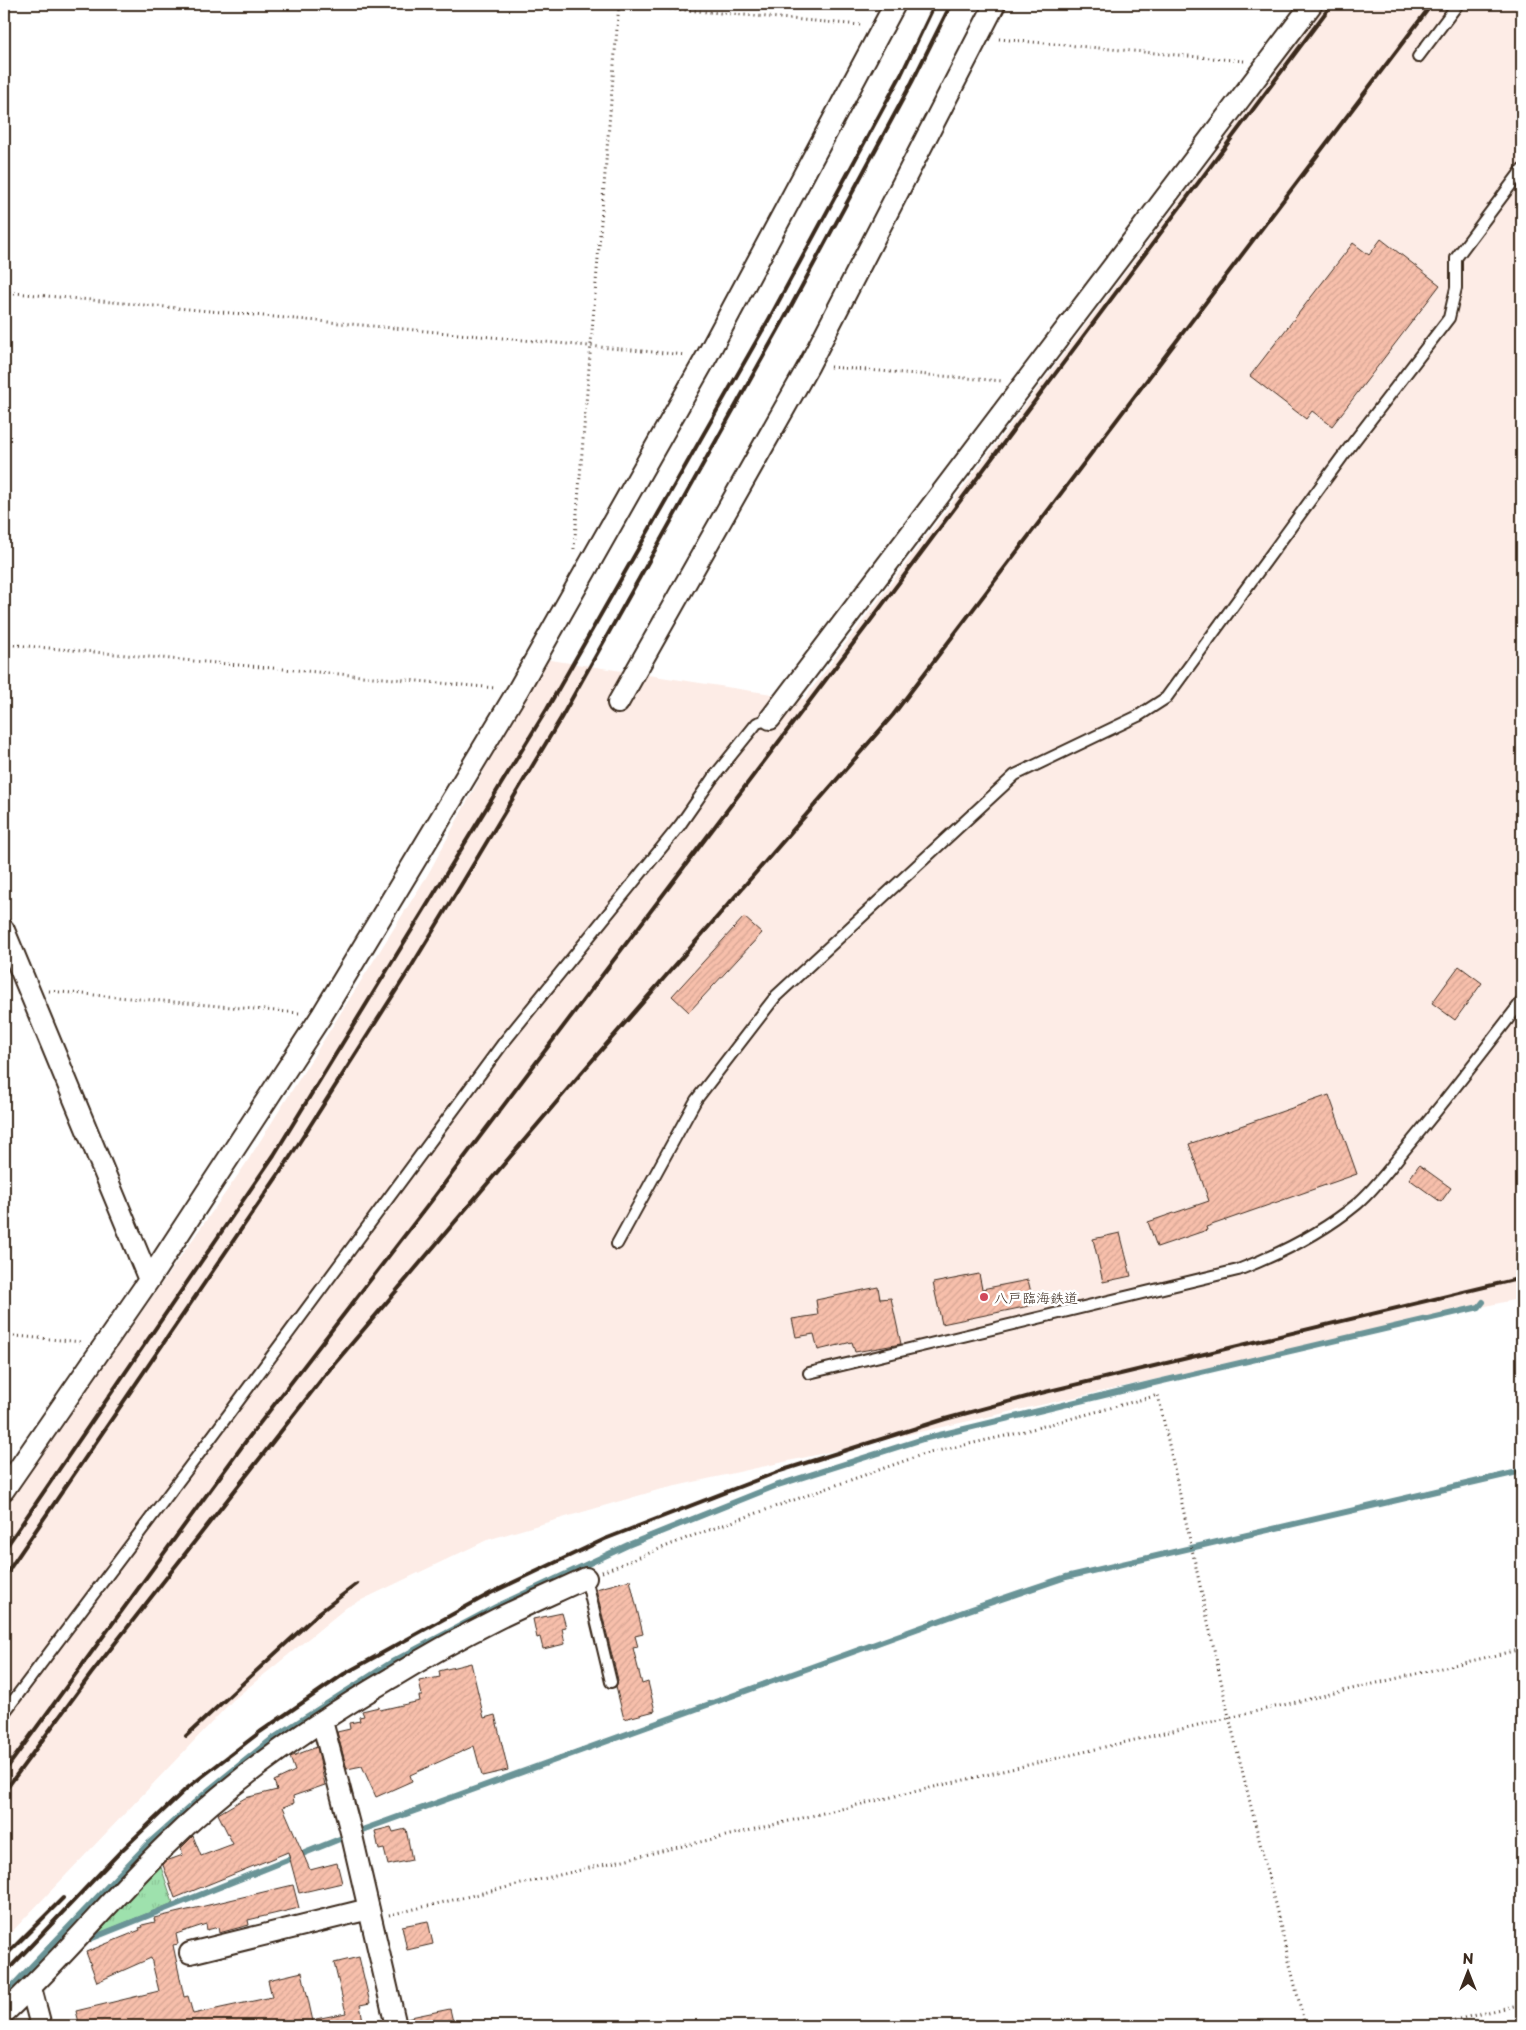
<svg xmlns="http://www.w3.org/2000/svg" width="1526" height="2030" viewBox="0 0 1526 2030" font-family="'Playpen Sans','Klee One',sans-serif">
	<style>
		.built { fill: #fdece6 }
		.grass { fill: url(#grass-tufts); stroke: #6c8666 }
		.lines { fill: none; stroke-linecap: round; stroke-linejoin: round }
		.stream { stroke: #6b9497; stroke-width: 6 }
		.building { fill: url(#building-hatch); stroke: #3b2a1e }
		.service-casing { stroke: #3b2a1e; stroke-width: 14 }
		.minor-casing { stroke: #3b2a1e; stroke-width: 24 }
		.path { stroke: #3b2a1e; stroke-width: 3; stroke-dasharray: 1 4; stroke-linecap: butt }
		.service { stroke: #fff; stroke-width: 10 }
		.minor { stroke: #fff; stroke-width: 20 }
		.rail { stroke: #3b2a1e; stroke-width: 4 }
		.poi-dot { fill: #d1495b; stroke: #fff; stroke-width: 2 }
		.labels { text-anchor: middle; dominant-baseline: central; stroke-width: 5; stroke-linejoin: round; paint-order: stroke }
		.poi-label { font-size: 14px; fill: #3b2a1e; stroke: #fff; text-anchor: start }
	</style>
	<defs>
		<pattern id="grass-tufts" width="24" height="20" patternUnits="userSpaceOnUse" patternTransform="scale(1.25)"><rect width="24" height="20" fill="#9ee1ad"/><path d="M3 7l-1-3M5 7V3M7 7l1-3M15 17l-1-3M17 17v-4M19 17l1-3" fill="none" stroke="#89c194"/></pattern>
		<pattern id="building-hatch" width="6" height="6" patternUnits="userSpaceOnUse" patternTransform="scale(1.25)"><rect width="6" height="6" fill="#f7bfab"/><path d="M-1 1l2-2M0 6l6-6M5 7l2-2" fill="none" stroke="#d5a493"/></pattern>
	</defs>
	<rect width="100%" height="100%" fill="#fff"/>
	<filter id="ink" filterUnits="userSpaceOnUse"><feTurbulence type="fractalNoise" baseFrequency=".02" numOctaves="2"/><feDisplacementMap in="SourceGraphic" scale="10" xChannelSelector="R" yChannelSelector="G"/><feConvolveMatrix kernelMatrix="1 2 1 2 8 2 1 2 1" color-interpolation-filters="sRGB"/></filter>
	<g filter="url(#ink)">
		<!-- built -->
		<path class="built" d="M1327,4H1522V1298L658,1490L487,1540L347,1607L233,1700L4,1940V1508L245,1165L427,876L544,659L804,699Z"/>
		<!-- grass -->
		<path class="grass" d="M160,1864L173,1903L92,1936Z"/>
		<g class="lines">
			<!-- stream -->
			<path class="stream" d="M85,1941L362,1830L966,1611L1066,1577L1522,1471
				M4,1995L148,1844L210,1789L272,1739L392,1662L496,1607L628,1545L775,1486L923,1439L1154,1383L1479,1307L1483,1302"/>
		</g>
		<!-- building -->
		<path class="building" d="M1381,239L1440,285L1332,426L1312,411L1306,419L1250,376L1353,243L1369,255Z
			M744,917L762,933L689,1012L672,996Z
			M1459,966L1482,983L1455,1020L1432,1003Z
			M1329,1095L1357,1174L1206,1227L1207,1230L1157,1247L1148,1222L1209,1201L1189,1144Z
			M1419,1165L1451,1188L1441,1202L1409,1179Z
			M1120,1233L1131,1276L1103,1282L1093,1239Z
			M979,1274L982,1289L1028,1280L1034,1305L942,1324L933,1283Z
			M878,1287L880,1299L891,1298L901,1344L855,1352L852,1342L818,1350L814,1334L796,1337L792,1319L818,1315L816,1300Z
			M630,1580L643,1634L635,1636L638,1647L633,1648L642,1684L648,1682L655,1711L624,1719L616,1687L618,1680L596,1589Z
			M562,1613L566,1627L562,1628L565,1644L543,1649L540,1637L537,1638L533,1619Z
			M471,1663L484,1718L495,1715L508,1770L482,1776L474,1746L410,1775L412,1781L376,1797L362,1766L347,1769L337,1732L350,1729L349,1723L360,1721L359,1717L364,1716L362,1711L379,1707L380,1710L420,1701L419,1696H422L419,1681L440,1677L439,1671Z
			M317,1747L325,1785L293,1796L294,1803L283,1807L310,1870L337,1863L342,1883L299,1893L288,1852L175,1898L163,1865L166,1861L183,1855L181,1848L193,1836L201,1856L233,1844L218,1814L245,1798L277,1790L274,1781L295,1771L290,1757Z
			M391,1827L393,1832L406,1829L412,1860L388,1865L384,1849L379,1850L375,1831Z
			M293,1885L299,1908L248,1920L249,1925L219,1933L218,1927L207,1930L206,1924L176,1934L178,1944L173,1945L184,1997L188,1996L193,2014L272,1997L268,1980L302,1972L314,2026H80L76,2011L159,1991L151,1958L97,1982L86,1952L140,1930L139,1928L143,1927L142,1925L155,1922L154,1918Z
			M428,1921L433,1944L407,1950L402,1926Z
			M359,1957L370,2003L360,2005L364,2026H316V2019L346,2013L334,1963Z
			M450,2009L454,2026H408L406,2018Z"/>
		<g class="lines">
			<defs>
				<path id="service" d="M1418,57L1458,4
					M617,1244L696,1100L776,996L1015,775L1138,716L1166,698L1342,457L1449,318L1456,288V258L1522,170
					M809,1373L1238,1270C1280,1254 1322,1233 1357,1204C1378,1186 1394,1162 1412,1141C1450,1095 1486,1048 1522,1001
					M586,1578L611,1682
					M4,1713L214,1434L504,1042L680,825L712,779L757,723L770,719"/>
				<path id="minor" d="M618,703L809,365L995,4
					M770,719L1312,4
					M4,930L149,1280
					M4,1490L149,1280L322,1015L518,690L707,356L895,4
					M322,1721L352,1836L396,2026
					M190,1953L369,1909
					M31,1988L41,2026
					M4,2013C62,1960 110,1899 167,1844C233,1779 311,1725 391,1678C425,1657 461,1637 497,1619C526,1605 556,1592 586,1578"/>
			</defs>
			<!-- service casing -->
			<use href="#service" class="service-casing"/>
			<!-- minor casing -->
			<use href="#minor" class="minor-casing"/>
			<!-- path -->
			<path class="path" d="M615,4L861,25
				M999,39L1244,61
				M4,292L686,355
				M830,367L1003,381
				M574,549L619,4
				M4,644L496,688
				M49,991L299,1013
				M4,1335L83,1342
				M602,1572L692,1536L924,1454L1014,1434L1158,1395L1229,1717L1305,2026
				M389,1915L1522,1649
				M1430,2026L1522,2004"/>
			<!-- service -->
			<use href="#service" class="service"/>
			<!-- minor -->
			<use href="#minor" class="minor"/>
			<!-- rail -->
			<path class="rail" d="M4,1550L274,1155L547,709L769,319L901,75L935,4
				M4,1577L285,1165L411,967L461,885L561,718L782,323L912,82L951,4
				M186,1736L320,1612L357,1584
				M4,1772L246,1441L432,1200L871,620L1332,4
				M4,1792L91,1674L325,1375L577,1078L893,715L1432,4
				M4,1957L63,1898
				M4,1974L121,1851L186,1789L260,1732L344,1674L491,1593L605,1539L780,1471L945,1419L1041,1393L1522,1278"/>
		</g>
	</g>
	<!-- markers -->
	<circle class="poi-dot" cx="984" cy="1297" r="5"/>
	<g class="labels">
		<!-- poi labels -->
		<g class="poi-label">
			<text x="994" y="1297">八戸臨海鉄道</text>
		</g>
	</g>
	<!-- margin -->
	<rect width="1526" height="2030" fill="none" stroke="#fff" stroke-width="20"/>
	<rect x="10" y="10" width="1506" height="2010" fill="none" stroke="#3b2a1e" stroke-width="2" filter="url(#ink)"/>
	<!-- north arrow -->
	<g transform="translate(1468 1972)" stroke="#ffffff" stroke-width="4" paint-order="stroke">
	<path d="M0-4L9 19L0 12L-9 19Z" fill="#3b2a1e"/>
	<text y="-8" font-size="14" font-weight="bold" text-anchor="middle" fill="#3b2a1e">N</text>
	</g>
</svg>
